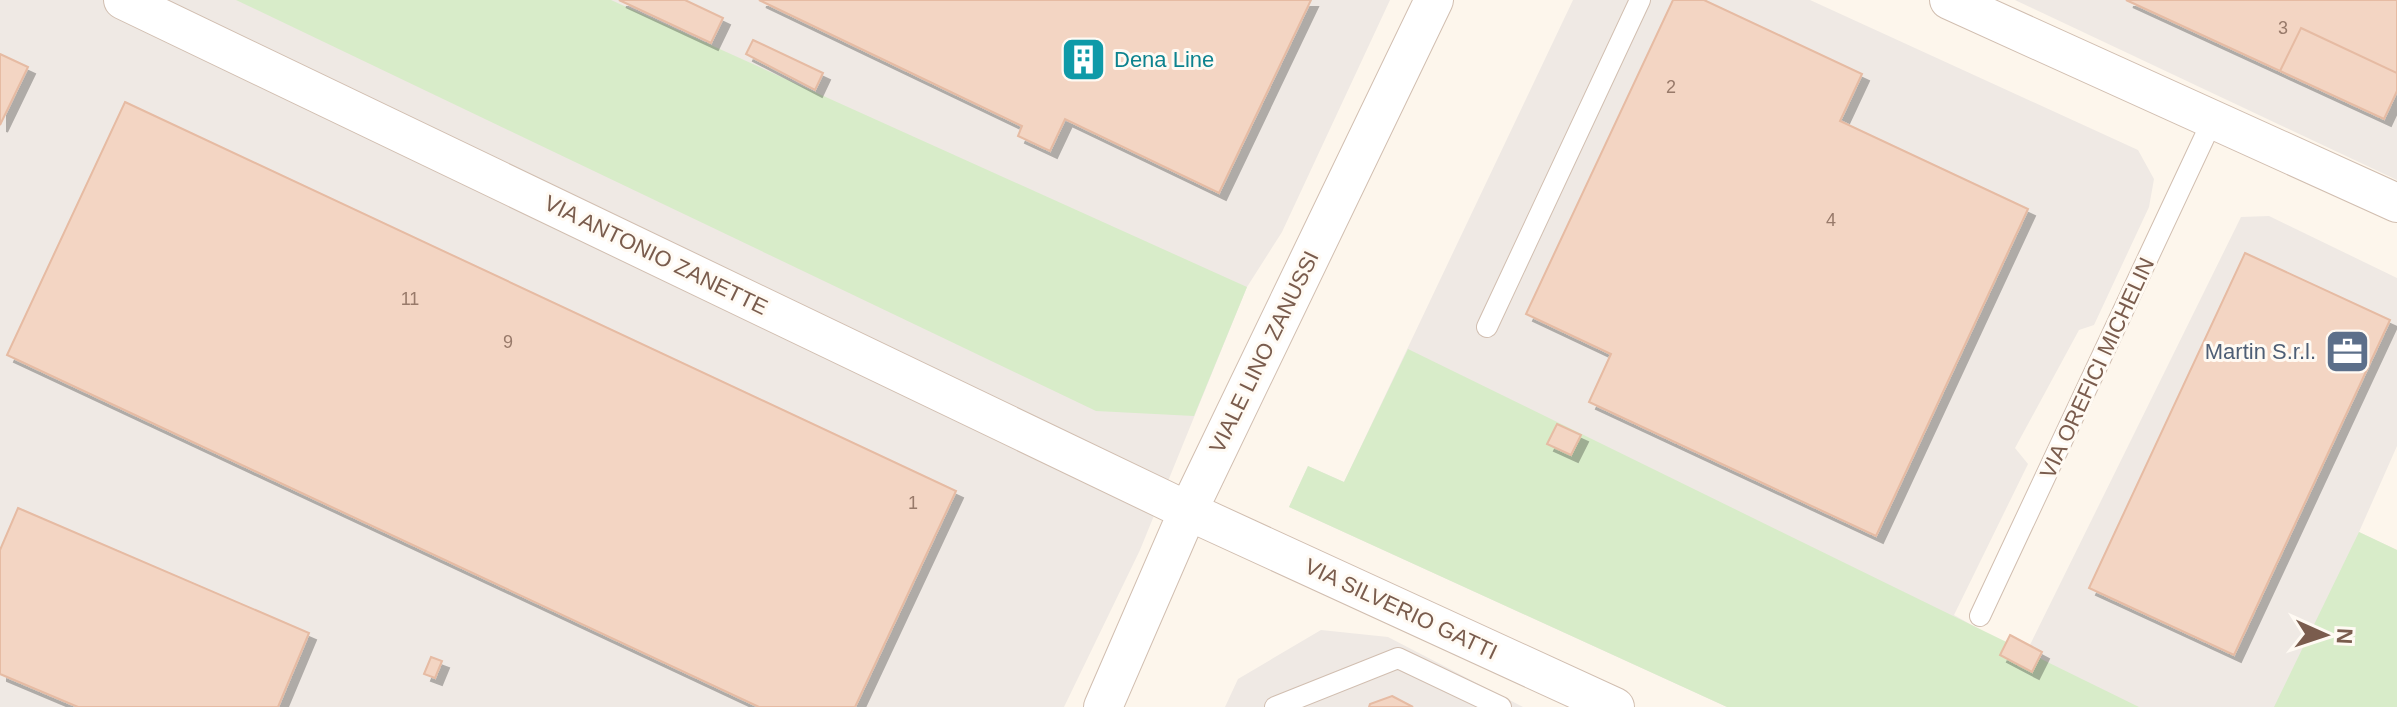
<svg xmlns="http://www.w3.org/2000/svg" width="2397" height="707" viewBox="0 0 2397 707" font-family="Arial,sans-serif">
	<style>
		.industrial { fill: #efe9e4 }
		.green { fill: #d8ecc9 }
		.building { fill: #f3d5c3; stroke: #e6bba3; stroke-width: 2; filter: url(#shadow) }
		.lines { fill: none; stroke-linecap: round; stroke-linejoin: round }
		.lane-casing { stroke: #d1beb0; stroke-width: 22 }
		.street-casing { stroke: #d1beb0; stroke-width: 40 }
		.lane { stroke: #fff; stroke-width: 20 }
		.street { stroke: #fff; stroke-width: 38 }
		.labels { text-anchor: middle; dominant-baseline: central; stroke-width: 6; stroke-linejoin: round; paint-order: stroke }
		.number-label { font-size: 18px; fill: #987a6a }
		.culture-label { font-size: 22px; fill: #0d838f; stroke: #fffaf3; text-anchor: start }
		.street-label { font-size: 22px; fill: #7a5c4d; stroke: #fffaf3 }
		.service-label { font-size: 22px; fill: #4e5e75; stroke: #fffaf3; text-anchor: end }
	</style>
	<defs>
		<filter id="shadow"><feDropShadow dx="7" dy="7" stdDeviation="0" flood-color="#0004"/></filter>
	</defs>
	<rect width="100%" height="100%" fill="#fdf6ec"/>
	<!-- industrial -->
	<path class="industrial" d="M0,0H1390L1282,232L1247,287L1140,550L1064,707H0Z
		M1573,0H1810L2138,150L2154,179L2149,207L2094,325L2079,330L2015,448L2028,464L1954,615L2025,655L2241,217L2269,216L2397,278V446L2359,532L2397,550V707H1727L1289,507L1308,466L1344,482Z
		M2015,0H2397V180Z
		M1321,630L1388,637L1523,707H1225L1238,679Z"/>
	<!-- green -->
	<path class="green" d="M236,0H611L1247,287L1194,416L1096,411Z
		M1408,349L2139,707H1727L1289,507L1308,466L1344,482Z
		M2359,532L2397,550V707H2274Z"/>
	<!-- building -->
	<path class="building" d="M619,0H685L723,18L711,43Z
		M759,0H1311L1219,193L1065,119L1050,151L1018,136L1022,126Z
		M1673,0H1704L1862,74L1840,121L2028,209L1876,536L1589,402L1611,354L1526,314Z
		M2126,0H2397V73L2301,28L2280,71Z
		M2301,28L2397,73V91L2384,119L2280,71Z
		M753,40L823,73L815,90L746,54Z
		M0,54L28,67L0,125Z
		M125,102L956,491L855,707H759L7,355Z
		M2245,253L2390,320L2234,655L2089,588Z
		M1557,424L1581,435L1571,455L1547,444Z
		M18,508L309,633L278,707H78L0,674V550Z
		M2010,635L2042,652L2032,672L2000,655Z
		M431,657L442,661L435,678L424,674Z
		M1392,696L1413,707H1369L1370,704Z"/>
	<g class="lines">
		<defs>
			<path id="lane" d="M1487,327L1640,0
				M1980,616L2213,119
				M1275,707L1398,658L1501,707"/>
			<path id="street" d="M123,0L1188,511L1615,707
				M1949,0L2397,203
				M1103,707L1188,511L1434,0"/>
		</defs>
		<!-- lane casing -->
		<use href="#lane" class="lane-casing"/>
		<!-- street casing -->
		<use href="#street" class="street-casing"/>
		<!-- lane -->
		<use href="#lane" class="lane"/>
		<!-- street -->
		<use href="#street" class="street"/>
	</g>
	<!-- icons -->
	<defs>
		<symbol id="building-square" viewBox="-11 -11 22 22"><rect x="-9" y="-9" width="18" height="18" rx="4" fill="#0f9aa8" stroke="#fffaf3"/><path d="M-4-6H4V6H1V3H-1V6H-4ZM-2.5-4.3h1.7v1.8h-1.7ZM.8-4.3h1.7v1.8H.8ZM-2.5-1h1.7V.8h-1.7ZM.8-1h1.7V.8H.8Z" fill="#fff"/></symbol>
		<symbol id="office-square" viewBox="-11 -11 22 22"><rect x="-9" y="-9" width="18" height="18" rx="4" fill="#5c6f8a" stroke="#fffaf3"/><path d="M-6-3h4V-5.5h4V-3h4V5H-6ZM-1-4.5V-3h2v-1.5ZM-6 0V1H6V0Z" fill="#fff"/></symbol>
	</defs>
	<g fill-rule="evenodd">
		<use href="#building-square" x="1058" y="34" width="51" height="51"/>
		<use href="#office-square" x="2322" y="326" width="51" height="51"/>
	</g>
	<g class="labels">
		<!-- number labels -->
		<g class="number-label">
			<text x="2283" y="28">3</text>
			<text x="1671" y="87">2</text>
			<text x="1831" y="220">4</text>
			<text x="410" y="299">11</text>
			<text x="508" y="342">9</text>
			<text x="913" y="503">1</text>
		</g>
		<!-- culture labels -->
		<g class="culture-label">
			<text x="1114" y="59">Dena Line</text>
		</g>
		<!-- street labels -->
		<g class="street-label">
			<text transform="translate(656 255) rotate(26)">VIA ANTONIO ZANETTE</text>
			<text transform="translate(1264 352) rotate(-64)">VIALE LINO ZANUSSI</text>
			<text transform="translate(2097 368) rotate(-65)">VIA OREFICI MICHELIN</text>
			<text transform="translate(1401 609) rotate(25)">VIA SILVERIO GATTI</text>
		</g>
		<!-- service labels -->
		<g class="service-label">
			<text x="2316" y="351">Martin S.r.l.</text>
		</g>
	</g>
	<!-- north arrow -->
	<g transform="translate(2325 635) rotate(93)" stroke="#fffaf3" stroke-width="6" paint-order="stroke">
	<path d="M0-6L14 30L0 20L-14 30Z" fill="#7a5c4d"/>
	<text y="-12" font-size="22" font-weight="bold" text-anchor="middle" fill="#7a5c4d">N</text>
	</g>
</svg>
